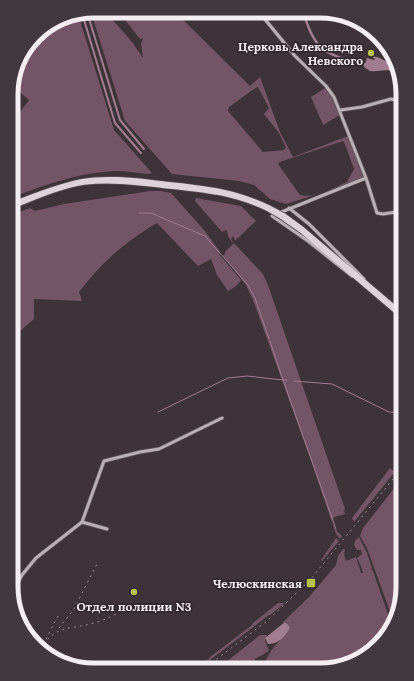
<svg xmlns="http://www.w3.org/2000/svg" width="414" height="681" viewBox="0 0 414 681" font-family="Lora,serif">
	<style>
		.green { fill: #745467; fill-rule: evenodd }
		.water { fill: #a17d92 }
		.lines { fill: none; stroke-linecap: round; stroke-linejoin: round }
		.stream { stroke: #a17d92; stroke-width: 1 }
		.canal { stroke: #a17d92; stroke-width: 2 }
		.river { stroke: #a17d92; stroke-width: 2.5 }
		.secondary-casing { stroke: #5b5156; stroke-width: 4.5 }
		.primary-casing { stroke: #5b5156; stroke-width: 5 }
		.secondary { stroke: #b9b0b5; stroke-width: 3 }
		.primary { stroke: #ddd2d8; stroke-width: 3.5 }
		.rail { stroke: #978e93; stroke-width: 1; stroke-dasharray: 2 4; stroke-linecap: butt }
		.primary-bridge-casing { stroke: #5b5156; stroke-width: 5; stroke-linecap: butt }
		.primary-bridge { stroke: #ddd2d8; stroke-width: 3.5 }
		.poi-dot { fill: #b6c149; stroke: #33292f; stroke-width: 1.5 }
		.labels { text-anchor: middle; dominant-baseline: central; stroke-width: 3.5; stroke-linejoin: round; paint-order: stroke }
		.poi-label { font-size: 12px; font-weight: bold; fill: #f4edf1; stroke: #33292f; text-anchor: end }
		.rim { fill: none; stroke: #f4edf1; stroke-width: 5 }
	</style>
	<rect width="100%" height="100%" fill="#3e3339"/>
	<!-- green -->
	<path class="green" d="M99,11L100,13L101,11H105L132,42L143,58L141,44L143,38L140,39L118,11H129L130,12L131,11L175,12L250,86L260,77L280,132L293,157L348,136L365,177L324,192L286,204L270,199L254,185L239,181L172,174L125,121L91,12ZM258,87L269,108L264,114L279,133L285,146L286,147L284,150L263,152L228,111L229,107C235,103 254,88 258,87ZM343,141L345,144L354,169L347,182C336,187 313,199 300,195L278,164L280,162Z
		M78,14L114,130L152,173L148,174C138,173 127,171 117,171C80,172 46,185 12,197V119L20,112L29,100L16,89L12,94V83L20,57L39,32L62,17Z
		M325,88L333,96L340,115L323,125L311,97Z
		M150,191H161L171,193L204,230L220,252L219,254L241,280L236,286L228,291L217,275L211,259L198,266L157,223C125,242 102,262 79,292L82,301L34,299V319L11,339L12,215L30,208L35,211L64,204Z
		M196,198L241,206L256,221L236,240H235L233,236L231,239L233,242L231,243L232,242L228,236L227,231L226,230L222,232L195,201Z
		M234,243L263,274L268,285L345,509L344,511L345,514L334,517L332,522L336,530L342,536L340,539L336,534L311,460L253,300L246,285L223,256L225,254V252Z
		M390,468L395,472L354,522L352,518Z
		M403,477V593L393,620L367,548L360,536L363,528Z
		M359,537L367,553L372,568L371,569L373,571L391,623L386,637L352,664L321,670H267L265,668L266,665L265,663C269,651 278,642 287,633L286,622L282,623L309,597L336,565L338,556L343,549H345L344,554L346,561L356,557L361,573H363L361,566L357,558L362,554L361,550H357L354,545L355,541Z
		M336,538L339,541L322,561L321,560Z
		M278,603H285L270,615H269L201,667C204,662 209,660 210,657L252,625L253,623Z
		M260,635H267L265,640L269,651L255,659L252,665L254,667L257,665L259,670H216Z"/>
	<!-- water -->
	<path class="water" d="M371,56C381,56 391,65 398,71L402,91L397,86V77L395,72C386,68 379,72 370,71L364,67L367,58L374,60L375,59Z
		M285,622L290,627C286,637 278,644 268,644L265,638Z"/>
	<g class="lines">
		<!-- stream -->
		<path class="stream" d="M139,213H151L205,236L248,285L255,298L269,339
			M270,341L283,380H287
			M294,381L332,384L389,412L403,413
			M158,412L228,378L247,376L283,380L336,529"/>
		<!-- canal -->
		<path class="canal" d="M87,12L120,120L144,149
			M82,13L115,123L141,153"/>
		<!-- river -->
		<path class="river" d="M304,12C306,24 313,41 323,49C334,57 354,63 367,65"/>
		<defs>
			<path id="secondary" d="M259,12L295,56L326,86L334,97L366,178L377,213L383,214L403,211
				M341,110L362,107L391,99L395,100L401,104L403,102
				M289,208L309,224L364,279
				M279,213L366,178
				M272,216L308,241L352,276
				M82,522L107,529
				M12,594L22,575L36,558L82,522L104,461L140,452L159,449L222,418"/>
			<path id="primary" d="M12,204C34,195 57,186 81,181C108,176 136,180 163,183C202,187 233,190 269,207
				M12,207C35,198 59,187 84,183C110,180 135,183 161,186C200,190 231,192 267,209
				M284,215L303,229L403,314
				M281,217L301,231L403,318"/>
		</defs>
		<!-- secondary casing -->
		<use href="#secondary" class="secondary-casing"/>
		<!-- primary casing -->
		<use href="#primary" class="primary-casing"/>
		<!-- secondary -->
		<use href="#secondary" class="secondary"/>
		<!-- primary -->
		<use href="#primary" class="primary"/>
		<!-- rail -->
		<path class="rail" d="M59,628L74,609L98,562
			M46,639L59,614
			M40,649C57,624 69,630 94,623C106,620 118,613 129,607
			M202,670L267,621L309,581L403,467"/>
		<defs>
			<path id="primary-bridge" d="M269,207L284,215
				M267,209L281,217"/>
		</defs>
		<!-- primary-bridge casing -->
		<use href="#primary-bridge" class="primary-bridge-casing"/>
		<!-- primary-bridge -->
		<use href="#primary-bridge" class="primary-bridge"/>
	</g>
	<!-- markers -->
	<g class="poi-dot">
		<circle cx="371" cy="53" r="4"/>
		<rect x="306" y="578" width="10" height="10" rx="2"/>
		<circle cx="134" cy="592" r="4"/>
	</g>
	<g class="labels">
		<!-- poi labels -->
		<g class="poi-label">
			<text x="363" y="46">Церковь Александра<tspan x="363" dy="14">Невского</tspan></text>
			<text x="302" y="583">Челюскинская</text>
			<text x="134" y="606" text-anchor="middle">Отдел полиции N3</text>
		</g>
	</g>
	<!-- crop -->
	<path d="M0 0H414V681H0ZM94 18H320A76 76 0 0 1 396 94V587A76 76 0 0 1 320 663H94A76 76 0 0 1 18 587V94A76 76 0 0 1 94 18Z" fill="#42393f" fill-rule="evenodd"/>
	<path class="rim" d="M94 18H320A76 76 0 0 1 396 94V587A76 76 0 0 1 320 663H94A76 76 0 0 1 18 587V94A76 76 0 0 1 94 18Z"/>
</svg>
